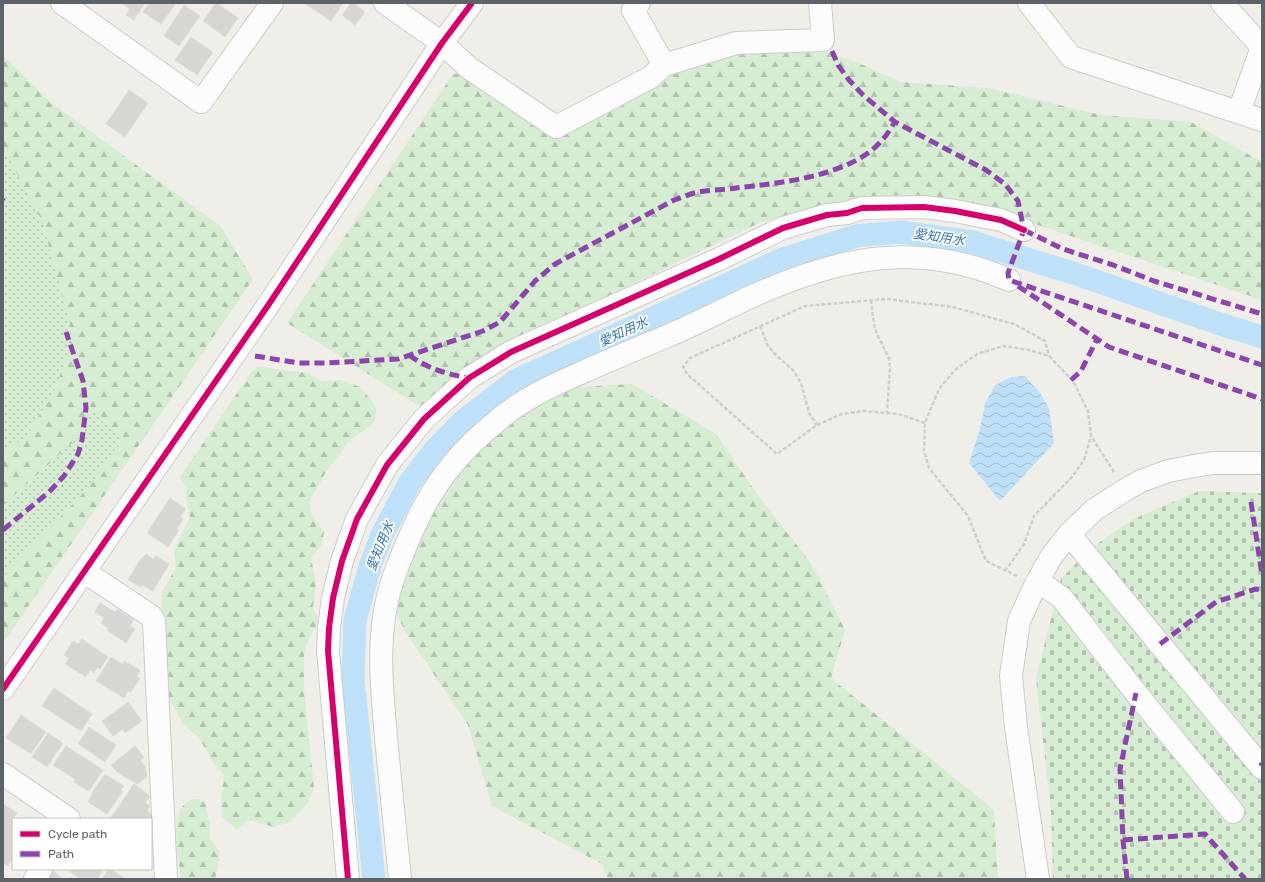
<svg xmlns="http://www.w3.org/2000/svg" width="1265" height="882" viewBox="0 0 1265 882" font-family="Rubik,'Noto Sans JP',sans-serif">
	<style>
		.grass { fill: url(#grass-dots) }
		.forest { fill: url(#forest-firs) }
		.cemetery { fill: url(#cemetery-stones) }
		.water { fill: url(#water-waves) }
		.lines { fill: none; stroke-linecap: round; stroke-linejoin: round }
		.canal { stroke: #bee0f8; stroke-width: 23 }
		.building { fill: #d7d6d3; stroke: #deddd8 }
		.minor-casing { stroke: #cccccb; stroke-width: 24 }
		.path { stroke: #cad0cb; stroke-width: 2.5; stroke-dasharray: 4 2; stroke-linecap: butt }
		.minor { stroke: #fdfcfc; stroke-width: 22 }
		.quiet { stroke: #8e44ad; stroke-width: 5; stroke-dasharray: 10 5; stroke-linecap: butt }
		.cycleway-casing { stroke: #fff; stroke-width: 8 }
		.cycleway { stroke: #d6006c; stroke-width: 6 }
		.labels { text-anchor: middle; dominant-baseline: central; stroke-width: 3.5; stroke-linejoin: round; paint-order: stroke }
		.water-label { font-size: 13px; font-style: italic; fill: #3874b2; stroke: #fff }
	</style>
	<defs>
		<pattern id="grass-dots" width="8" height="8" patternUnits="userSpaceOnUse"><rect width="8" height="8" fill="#d6ecd3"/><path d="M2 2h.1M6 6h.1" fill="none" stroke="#b1c3af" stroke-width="1.8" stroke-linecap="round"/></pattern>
		<pattern id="forest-firs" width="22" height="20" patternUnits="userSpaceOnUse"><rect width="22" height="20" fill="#d6ecd3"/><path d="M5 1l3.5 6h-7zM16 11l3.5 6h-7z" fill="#b1c3af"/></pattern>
		<pattern id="cemetery-stones" width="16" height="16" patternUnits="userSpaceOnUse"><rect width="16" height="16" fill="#d6ecd3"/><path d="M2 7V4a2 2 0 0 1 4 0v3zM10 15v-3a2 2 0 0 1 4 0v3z" fill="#b1c3af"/></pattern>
		<pattern id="water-waves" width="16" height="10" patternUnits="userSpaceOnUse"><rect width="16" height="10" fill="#bee0f8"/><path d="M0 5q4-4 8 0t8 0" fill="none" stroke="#9eb9cd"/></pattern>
	</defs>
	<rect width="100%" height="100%" fill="#efeee9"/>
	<!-- grass -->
	<path class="grass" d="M3,56L51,103L220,226L253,279L3,643Z"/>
	<!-- forest -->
	<path class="forest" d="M741,50L825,52L854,61L901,82L988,88L1101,115L1191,122L1262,162V300L1032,223L924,201L829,203L759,223L504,346L424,409L287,323L453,74L463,73L558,138L681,68Z
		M3,56L51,103L220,226L253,279L3,643V577L89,487L123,437L92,408L81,435L3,505V452L27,436L56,387L73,336L42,221L6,153H3Z
		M260,367L308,373L321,381L341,380L360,387L373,402L376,409L375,422L349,441L326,472L309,502L311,513L324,532L322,544L311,558L316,583L313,608L319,621L309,638L304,653V691L314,788L307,804L290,822L274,827L247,820L237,830L222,817L221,800L224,776L211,759L199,737L184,726L168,696L161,594L176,567L174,550L190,516L187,505L186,487L180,477L253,370Z
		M632,384L716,434L759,497L811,563L845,630L831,678L994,810L998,879H608L602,864L492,806L468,725L405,631L383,586L440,478L558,388Z
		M192,799H198L205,803L210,825V838L219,851V860L215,879H181C179,857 167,809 192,799Z"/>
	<!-- cemetery -->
	<path class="cemetery" d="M1199,491L1262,493V879H1053L1051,811L1036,678L1061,579L1090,549L1133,519Z"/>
	<!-- water -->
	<path class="water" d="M1025,376L1040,393L1049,408L1054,443L1000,501L969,463L980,429L985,403L995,385L1011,377Z"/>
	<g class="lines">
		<!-- canal -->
		<path class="canal" d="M374,879L353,680L355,620L371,563L383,533L410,482L433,452L463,421L515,381L783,259L856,236L901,232L972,242L1076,274L1217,323L1262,337"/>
	</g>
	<!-- building -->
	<path class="building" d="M121,3H145L134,20L126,15L130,9Z
		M149,3H176L161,24L143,12Z
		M216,3L238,18L225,37L203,21Z
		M304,3H343L331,21Z
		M351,3H354L365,12L355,25L342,15Z
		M184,5L200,16L179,46L164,36Z
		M191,37L213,52L197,75L175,60Z
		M129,90L148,103L125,137L106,124Z
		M170,498L186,509L180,517L183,519L177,529L179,530L168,547L147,533Z
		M146,554L153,559L156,556L169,564L153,591L143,585L141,587L128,580L141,558L142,559Z
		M100,603L115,612L117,609L134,619L130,626L135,629L126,643L107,630L108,628L101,623L104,618L95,612Z
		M82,639L108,657L100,669L97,667L94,673L90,670L86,677L65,664L69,658L64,655L73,641L78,644Z
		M111,657L122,664L124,661L140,670L137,676L140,678L131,692L128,691L124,698L96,681Z
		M54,688L92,714L81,731L42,706Z
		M128,702L142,721L125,733L123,729L113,736L102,721Z
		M21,715L46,732L31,754L6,738Z
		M89,727L116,745L105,762L78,744Z
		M48,733L63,743L47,767L32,757Z
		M66,746L103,770L89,791L74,782L75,779L53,765Z
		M135,746L144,757L140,760L145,766L147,777L137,784L117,772L111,765Z
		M105,774L124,786L121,790L123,791L107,814L88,802L92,795L91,794Z
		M134,784L150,796L145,803L150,806L147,811L155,817L151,822V819H110Z
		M3,804L17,813L13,819V858L8,866L3,863Z
		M66,869H104L97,879H81Z
		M109,869H111L125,879H102Z
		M53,871L63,879H46Z"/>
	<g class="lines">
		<defs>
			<path id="minor" d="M62,3L201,102L272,3
				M385,3L442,43L469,68L556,127L651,77L664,65L736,43L823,40L820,3
				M639,3L633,10L664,65
				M1029,3L1071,57L1262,120
				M1222,3L1262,47L1239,112
				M1069,534L1262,768
				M85,572L151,616L154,621L166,879
				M1038,581L1062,598L1136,693L1233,812
				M3,689L269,304L442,43L472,3
				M3,774L69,819
				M35,879L41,869
				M348,879L328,651L329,628L333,598L342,561L357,519L387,465L424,419L469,378L511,352L719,259L783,228L827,215L847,213L862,208L924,207L955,211L1001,220L1024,230
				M400,879C396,835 391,792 387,748C382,691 374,632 394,576C408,538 425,497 452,465C465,449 481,434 497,421C522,399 553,385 583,372C612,359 641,347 670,335C696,324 721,311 746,299C835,258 916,239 1009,280
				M1038,879L1016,727L1011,676L1019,621L1036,584L1051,557L1069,534L1094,510L1125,490L1141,481L1168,471L1194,466L1213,463H1262"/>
		</defs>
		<!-- minor casing -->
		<use href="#minor" class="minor-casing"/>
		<!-- path -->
		<path class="path" d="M871,300L874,324L877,334L889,358L890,368L887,413
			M760,326L768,346L776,355L793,370L798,378L802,386L809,413L817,425
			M925,423L898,414L865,411L842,414L817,425L777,454L687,374L683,367L690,358L805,306L886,299L953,307L1014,324L1045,341L1049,356
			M1005,571L1024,544L1034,516L1072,477L1084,460L1091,436
			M1017,576L986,561L968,516L929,468L924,451L925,423L939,389L955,370L977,354L1003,346L1029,350L1049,356L1073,381L1088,411L1091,436L1114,472"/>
		<!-- minor -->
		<use href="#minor" class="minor"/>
		<!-- quiet -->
		<path class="quiet" d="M832,51L838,65L849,80L863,95L895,122L986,170L1005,184L1018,201L1024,230L1008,273L1009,280L1262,365
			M3,199L4,198
			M1024,230L1063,249L1113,265L1154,281L1262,314
			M1018,286L1109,347L1262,399
			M409,355C428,369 447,374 469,378
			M255,356L299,363H327L398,359L483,331L500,322L535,281L555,264L674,200C680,198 687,195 694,193C707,190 722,190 736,188C781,183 853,176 883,139C888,134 891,127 895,122
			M1071,380L1081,371L1097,339
			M1251,502L1262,575
			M3,530L49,492L64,476L78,454L82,440L86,408L83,381L66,332
			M1160,644L1216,602L1256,589L1262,590
			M1261,766L1262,763
			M1123,840L1205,834L1245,879
			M1127,879L1123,840L1120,769L1136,693"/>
		<defs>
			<path id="cycleway" d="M3,689L269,304L442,43L472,3
				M348,879L328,651L329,628L333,598L342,561L357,519L387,465L424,419L469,378L511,352L719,259L783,228L827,215L847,213L862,208L924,207L955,211L1001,220L1024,230"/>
		</defs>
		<!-- cycleway casing -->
		<use href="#cycleway" class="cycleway-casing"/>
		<!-- cycleway -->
		<use href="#cycleway" class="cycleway"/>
	</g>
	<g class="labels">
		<!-- water labels -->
		<g class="water-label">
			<text transform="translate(939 237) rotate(8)">愛知用水</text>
			<text transform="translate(623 332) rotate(-25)">愛知用水</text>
			<text transform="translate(380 546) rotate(-68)">愛知用水</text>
		</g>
	</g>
	<!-- border -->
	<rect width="1265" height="882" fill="none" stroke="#5e6368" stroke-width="8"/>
	<!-- legend -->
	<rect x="12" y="818" width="140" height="52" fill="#ffffff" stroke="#bfc1c3"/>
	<rect x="20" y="831" width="20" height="6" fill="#d6006c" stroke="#bfc1c3"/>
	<text x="48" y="838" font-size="12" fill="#5e6368">Cycle path</text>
	<rect x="20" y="851" width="20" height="6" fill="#8e44ad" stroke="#bfc1c3"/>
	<text x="48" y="858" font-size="12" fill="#5e6368">Path</text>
</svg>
